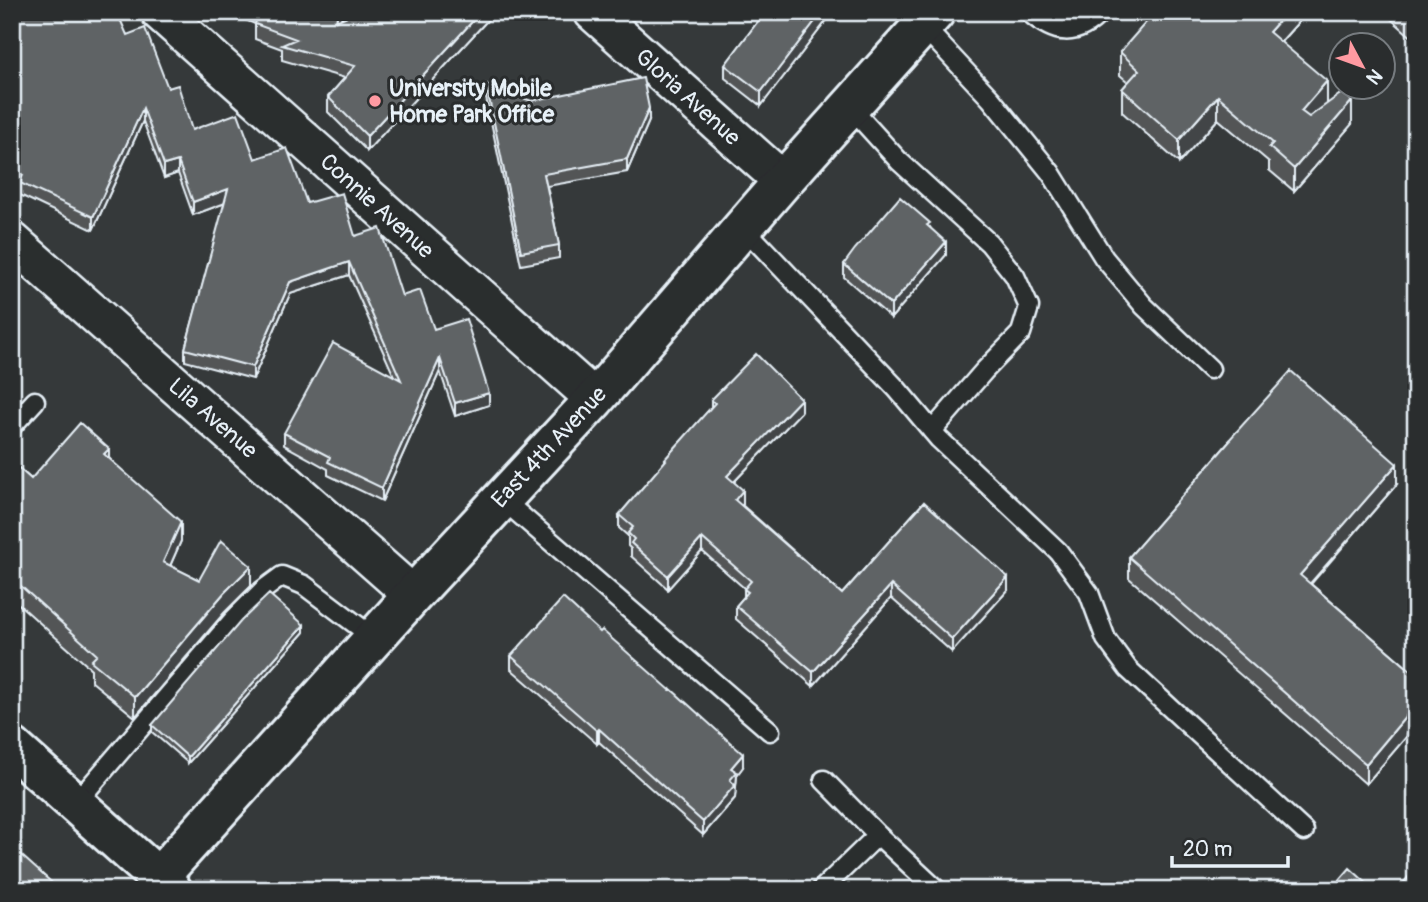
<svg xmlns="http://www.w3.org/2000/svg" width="1428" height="902" viewBox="0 0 1428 902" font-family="Pangolin,sans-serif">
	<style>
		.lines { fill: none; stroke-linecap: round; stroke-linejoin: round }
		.service-casing { stroke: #e8f1f8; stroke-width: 23 }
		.minor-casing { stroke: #e8f1f8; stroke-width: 42 }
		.tertiary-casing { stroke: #e8f1f8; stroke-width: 44 }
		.service { stroke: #2a2d2e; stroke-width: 18 }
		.minor { stroke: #2a2d2e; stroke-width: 37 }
		.tertiary { stroke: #2a2d2e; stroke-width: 38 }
		.wall { fill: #525557; stroke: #e8f1f8; stroke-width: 2 }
		.shaded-wall { fill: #424547; stroke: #e8f1f8; stroke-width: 2 }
		.building { fill: #5f6365; stroke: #e8f1f8; stroke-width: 2 }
		.poi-dot { fill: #ff9aa2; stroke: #2a2d2e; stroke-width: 2.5 }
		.labels { text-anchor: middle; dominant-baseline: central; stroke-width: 6; stroke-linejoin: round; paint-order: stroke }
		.poi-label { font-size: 23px; font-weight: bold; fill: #e8f1f8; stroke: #2a2d2e; text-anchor: start }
		.street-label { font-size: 23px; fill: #e8f1f8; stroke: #2a2d2e }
	</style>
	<rect width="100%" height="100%" fill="#35393a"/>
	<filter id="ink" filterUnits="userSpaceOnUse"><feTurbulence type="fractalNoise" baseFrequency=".0143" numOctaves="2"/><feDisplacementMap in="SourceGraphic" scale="14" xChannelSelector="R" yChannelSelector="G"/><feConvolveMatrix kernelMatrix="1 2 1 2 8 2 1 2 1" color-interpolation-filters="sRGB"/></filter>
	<g filter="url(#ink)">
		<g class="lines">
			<defs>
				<path id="service" d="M1029,12C1054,34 1076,39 1101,12
					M923,26L991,99L1051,173L1104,258L1144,306L1210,369
					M850,107L899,161L989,243L1015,276L1029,307L1021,333L984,371L932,431
					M743,227L897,389L939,439L1058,551L1089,593L1106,639L1128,669L1304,831
					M12,426L35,401
					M502,499L770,731
					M824,780L878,835
					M75,804L233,620L263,590L282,576L304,585L374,638
					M821,890L878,835L937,890
					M1411,890L1416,884"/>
				<path id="minor" d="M160,12L595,399
					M593,12L783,181
					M12,241L413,595"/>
				<path id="tertiary" d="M12,747L172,890
					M158,878L413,595L595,399L783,181L935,12"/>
			</defs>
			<!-- service casing -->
			<use href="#service" class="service-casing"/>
			<!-- minor casing -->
			<use href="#minor" class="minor-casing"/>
			<!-- tertiary casing -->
			<use href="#tertiary" class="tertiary-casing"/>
			<!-- service -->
			<use href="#service" class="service"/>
			<!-- minor -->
			<use href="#minor" class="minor"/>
			<!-- tertiary -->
			<use href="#tertiary" class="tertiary"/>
		</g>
		<!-- wall -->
		<path class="wall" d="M12,12L127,35L168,88L192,130L255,159L307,203L355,236L402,296L434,329L489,405L455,416L440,371L382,501L328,475V469L284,445V433L394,376L349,275L290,294L253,379L185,361V349L225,203L193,215L178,173L164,178L143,121L93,230L20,195V186L12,183Z
			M227,12H343L341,19L495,12L367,151L328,112V97L345,78L282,60V49L255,39V24Z
			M765,12H833L761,106L725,78V65Z
			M1302,12V18L1281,42L1327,104L1352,124L1294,191L1269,170V162L1218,119L1179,163L1122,112V89L1128,82L1120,75V52Z
			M1383,12H1416V41Z
			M486,84L531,101L649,121L627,172L547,186L559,245V258L521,265L486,98Z
			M930,227L946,255L891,318L844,277V264Z
			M711,400L801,412L734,482L743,504L742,505L842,594L924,502L1008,590L952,652L891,598L813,686L736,619V606L744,597V588L702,551L668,589L631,556V549L628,546V536L619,528V515L665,462V459L711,408Z
			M1229,440L1397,484L1311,584L1416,675V744L1407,736L1366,784L1129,578V557L1229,442Z
			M109,458L181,541L170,566L199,580L251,586L224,613L135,717L91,681V669L12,598V462L31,479Z
			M304,632L188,763L152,732V725Z
			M511,656L743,767L737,775L735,798L703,835L599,742L597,744L511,669Z"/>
		<!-- shaded-wall -->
		<path class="shaded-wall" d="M338,12H343L336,36V21Z
			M481,12H495L367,151V136Z
			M822,12H833L761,106V92Z
			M1287,12H1302V18L1269,55V32Z
			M1327,81V104L1301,134V111Z
			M1218,96V119L1179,163V140Z
			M1352,101V124L1294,191V169Z
			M143,108V121L93,230V217Z
			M649,108V121L627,172V159Z
			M178,161V173L164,178V165Z
			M228,189V202L193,215V202Z
			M946,242V255L891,318V305Z
			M349,262V275L290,294L253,379V367L290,282Z
			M440,358V371L382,501V488Z
			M489,393V405L455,416V403Z
			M801,399V412L727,489V476Z
			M109,449V468L104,454Z
			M1397,464V484L1300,595V575Z
			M743,490V504L735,513V500Z
			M181,522V541L163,582V562Z
			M702,538V551L668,589V576Z
			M251,566V586L224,613L135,717V697L224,593Z
			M1008,577V590L952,652V639Z
			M891,585V598L813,686V672Z
			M304,625V632L188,763V757Z
			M1407,715V736L1366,784V764Z
			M599,729V742L597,744V731Z
			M743,754V767L737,775L735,798L703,835V822L731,768Z"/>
		<!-- building -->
		<path class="building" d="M12,12H117L127,35L145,28L168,88L178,85L192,130L238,113L255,159L287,148L307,203L342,193L355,236L380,228L402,296L420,290L434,329L466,319L489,393L455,403L440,358L382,488L328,462L330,457L284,433L333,343L401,380L349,262L290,282L253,367L185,349L228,189L193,202L178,161L164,165L143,108L93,217L20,183L23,175L12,170Z
			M259,12H338L336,21L356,12H481L367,136L328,97L355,66L282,45L296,39L255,24Z
			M765,12H822L761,92L725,65Z
			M1155,12H1287L1269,32L1327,81L1301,111L1309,117L1343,92L1352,101L1294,169L1269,147L1273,143L1218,96L1179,140L1122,89L1139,70L1120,52Z
			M1409,12H1416V18Z
			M643,78L649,108L627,159L544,174L559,245L521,252L486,84L531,101Z
			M900,197L930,223L927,225L946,242L891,305L844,264L855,249Z
			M756,354L801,399L727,476L743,490L735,500L842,594L924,502L1008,577L952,639L891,585L813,672L736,606L748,592L744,589L751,581L702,538L668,576L631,543L634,539L628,533L633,527L619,515L666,460L665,459L715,403L711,400Z
			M1291,371L1397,464L1300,575L1416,675V723L1407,715L1366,764L1129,557L1230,441L1229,440Z
			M80,423L109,449L104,454L181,522L163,562L199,580L221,540L251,566L224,593L135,697L91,661L97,655L12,578V462L31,479Z
			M269,594L304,625L188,757L152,725L241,621Z
			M563,598L600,632L602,630L670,690L671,689L743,754L731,768L737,772L730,780L735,785L703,822L599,729L597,731L511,656Z
			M12,847L60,890H12Z
			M1350,868L1372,888L1371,890H1331Z"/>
	</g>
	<!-- markers -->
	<circle class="poi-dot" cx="375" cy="101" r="7"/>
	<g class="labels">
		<!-- poi labels -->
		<g class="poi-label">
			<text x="389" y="88">University Mobile<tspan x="389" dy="26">Home Park Office</tspan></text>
		</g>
		<!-- street labels -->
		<g class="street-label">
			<text transform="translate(688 97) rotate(42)">Gloria Avenue</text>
			<text transform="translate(377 206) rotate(42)">Connie Avenue</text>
			<text transform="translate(213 418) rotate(41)">Lila Avenue</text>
			<text transform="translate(549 447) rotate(-47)">East 4th Avenue</text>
		</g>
	</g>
	<!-- margin -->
	<rect width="1428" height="902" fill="none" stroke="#2a2d2e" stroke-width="42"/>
	<rect x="21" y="21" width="1386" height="860" fill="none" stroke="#e8f1f8" stroke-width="2.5" filter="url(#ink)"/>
	<!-- north arrow -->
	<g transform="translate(1362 66) rotate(131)"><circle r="33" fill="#2a2d2e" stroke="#767b7f" stroke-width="2"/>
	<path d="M0-5L12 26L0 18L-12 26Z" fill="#ff9aa2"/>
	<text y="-10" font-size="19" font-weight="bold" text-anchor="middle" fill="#e8f1f8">N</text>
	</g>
	<!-- scale -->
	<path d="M1172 856v10h116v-10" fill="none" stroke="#e8f1f8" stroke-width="3.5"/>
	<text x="1183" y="856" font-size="21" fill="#e8f1f8" stroke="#2a2d2e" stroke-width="5" paint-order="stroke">20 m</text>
</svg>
